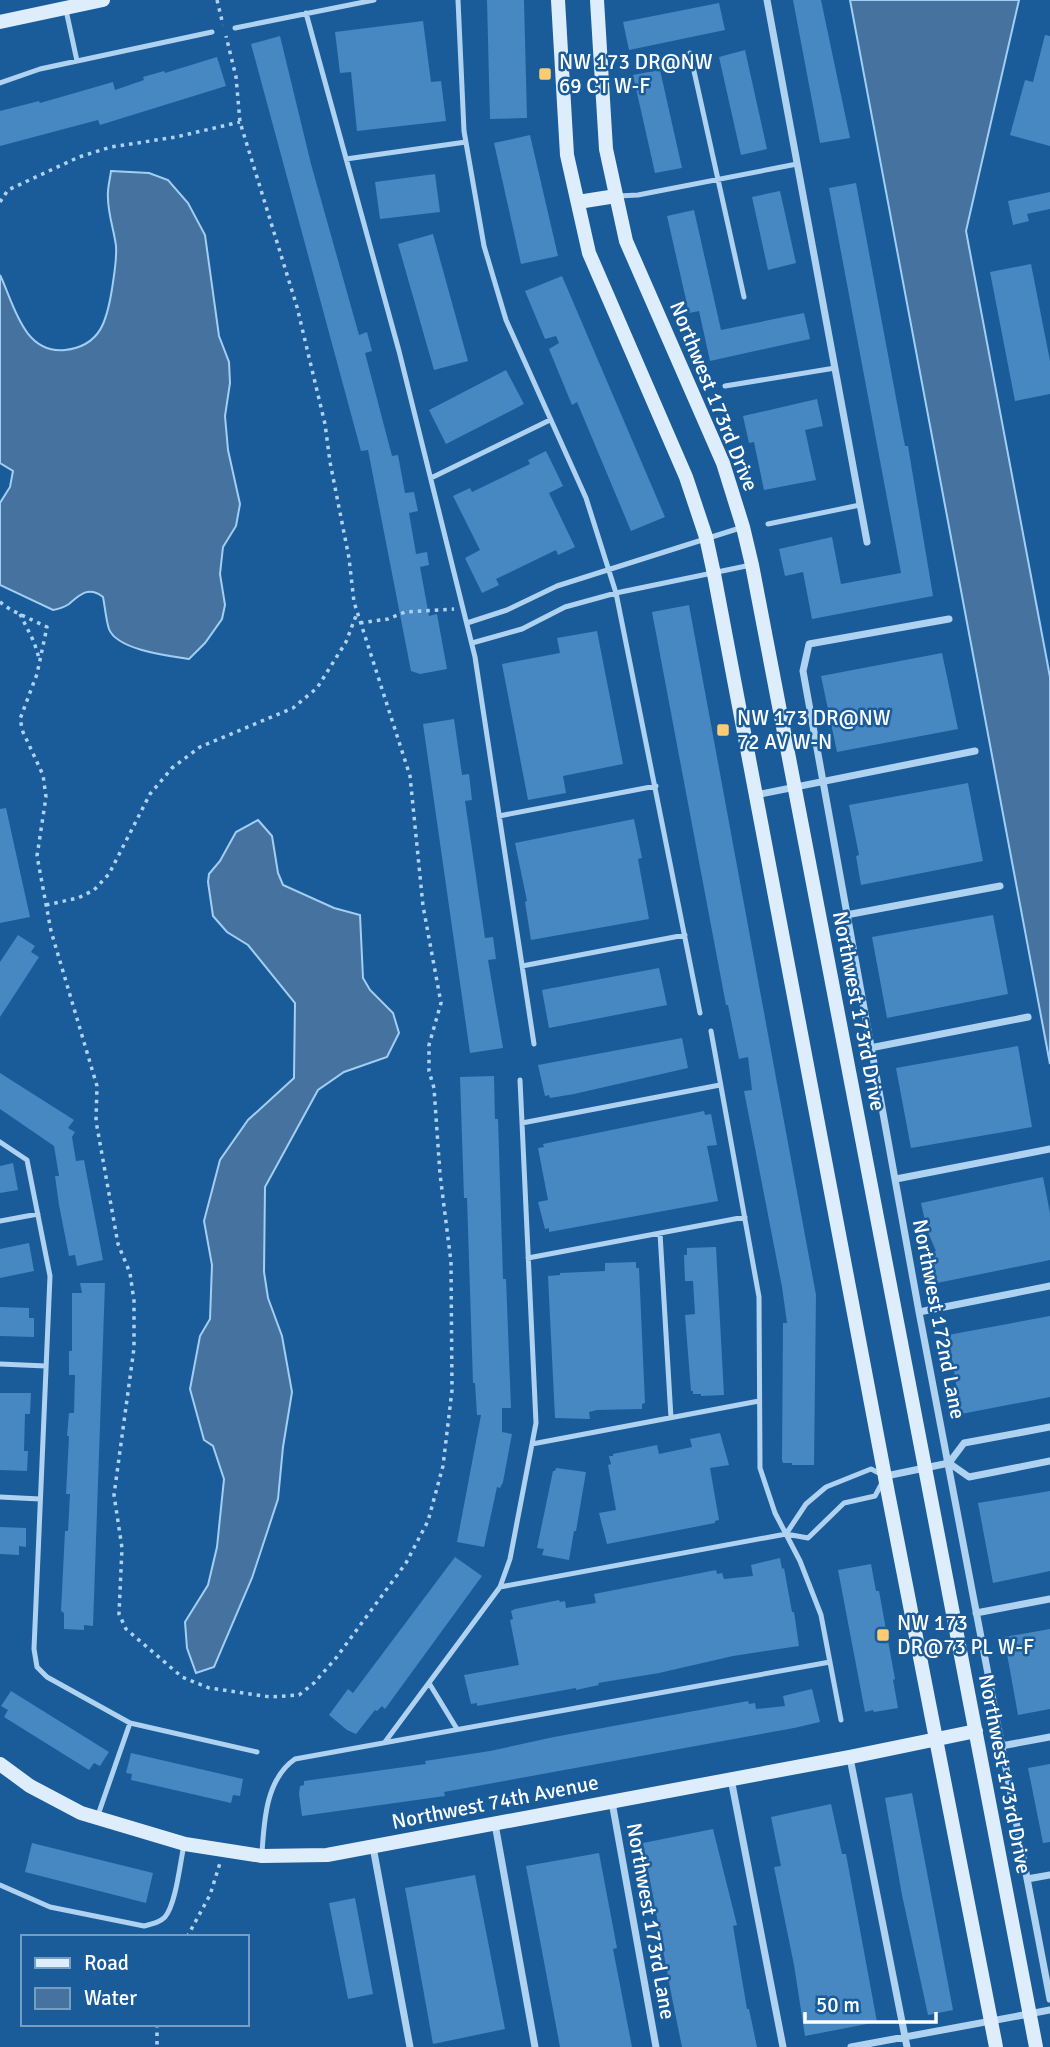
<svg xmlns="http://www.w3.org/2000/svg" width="1050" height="2047" viewBox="0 0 1050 2047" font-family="Signika,sans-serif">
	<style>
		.water { fill: #45729e; stroke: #a3cef3; stroke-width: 2 }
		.building { fill: #4787c2 }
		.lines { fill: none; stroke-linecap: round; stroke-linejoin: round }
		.path { stroke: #b0d2f1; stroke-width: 3.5; stroke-dasharray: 3.5 5; stroke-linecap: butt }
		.lane { stroke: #b0d2f1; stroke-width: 5 }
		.street { stroke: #b0d2f1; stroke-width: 7 }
		.secondary { stroke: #deedfc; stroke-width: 14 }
		.poi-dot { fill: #ffcb70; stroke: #1a5c9a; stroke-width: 2.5 }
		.labels { text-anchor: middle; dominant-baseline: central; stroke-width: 5; stroke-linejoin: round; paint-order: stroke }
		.poi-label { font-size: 21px; fill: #fff; stroke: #1a5c9a; text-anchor: start }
		.street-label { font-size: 21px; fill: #fff; stroke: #1a5c9a }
	</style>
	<rect width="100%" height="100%" fill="#1a5c9a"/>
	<!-- water -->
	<path class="water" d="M850,0H1019L966,231L1050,677V1064Z
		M111,171L149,173L168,180L188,203L205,235L219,336L229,362L230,383L225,416L228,450L240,504L236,526L223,547L220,574L225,605L222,619L205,643L189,659C169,656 117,650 109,629C106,620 105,607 103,597C89,586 80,594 69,604C65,607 58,609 53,610L0,585V503L10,487L13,471L0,463V275C14,304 23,354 65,350C101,346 107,320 112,289C114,275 117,260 116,246C114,230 108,214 108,198C107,189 110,180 111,171Z
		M258,820L272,836L278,873L283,885L334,908L360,915L363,978L370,990L393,1013L399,1033L387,1057L344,1072L318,1090L265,1187L264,1272L268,1298L282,1336L292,1392L283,1447L278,1499L252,1578L214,1667L196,1673L187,1648L185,1622L208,1585L217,1547L224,1479L213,1446L204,1440L190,1389L200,1336L210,1319L212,1265L204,1221L220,1160L248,1120L294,1078L295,1003L248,945L227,932L213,916L208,882L209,874L220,861L236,832Z"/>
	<!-- building -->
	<path class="building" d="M487,0H524L527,118L490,119Z
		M793,0H821L850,138L820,143Z
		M719,3L725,30L629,50L623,22Z
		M423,21L431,82L441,81L446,121L357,131L351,72L340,73L335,32Z
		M1045,35L1050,36V146L1010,135L1025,80L1033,82Z
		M280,36L311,164L359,335L367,332L372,351L365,353L392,456L398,455L405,493L414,492L418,511L409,513L416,554L427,552L429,565L420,567L429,616L437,614L447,669L420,674L411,671L368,450L361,451L251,44Z
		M745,50L767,149L741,155L719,57Z
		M217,57L226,86L100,125L98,120L0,146V111L39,101L40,103L113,82L115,90L144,80L143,77L164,71L165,73Z
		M660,70L682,168L655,173L633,75Z
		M530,135L558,256L521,264L494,143Z
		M435,174L440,212L380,219L375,182Z
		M856,183L905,446H908L933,596L812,619L803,572L785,576L779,549L832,537L841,584L901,573L829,188Z
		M780,191L796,263L768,270L752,197Z
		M1050,192V209L1027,214L1029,221L1013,225L1008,201Z
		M694,210L721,330L804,313L810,339L710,361L699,311L689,313L667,216Z
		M433,234L468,361L434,370L398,244Z
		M1031,264L1050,361V394L1015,401L990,272Z
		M562,276L665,517L631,531L577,402L572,405L549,349L559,343L556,336L545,339L525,291Z
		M506,370L524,404L446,444L429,410Z
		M817,399L823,426L805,430L816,480L764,490L754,442L749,443L743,416Z
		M546,451L563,486L549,493L575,547L558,555L556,550L496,579L499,585L482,593L465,558L480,550L453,496L470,488L472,492L530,464L528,460Z
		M689,605L816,1295L814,1465H792V1463H783L782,1460L783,1323H787L782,1287L744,1091L752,1090L748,1057L739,1059L728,1005H726L652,612Z
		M597,631L623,764L563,776L566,793L528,800L502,664L560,653L557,638Z
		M942,653L958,729L837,752L821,676Z
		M454,719L462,775L469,774L472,800L465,801L485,938L493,937L496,959L488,960L503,1048L470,1053L423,724Z
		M968,783L983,861L861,885L856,856L859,855L849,805Z
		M6,808L30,917L0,923V809Z
		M634,819L642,858L638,859L649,919L531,940L525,902L527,901L515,843Z
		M993,915L1008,994L887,1018L872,937Z
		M18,935L35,946L31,952L39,957L0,1017V962Z
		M659,968L667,1005L549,1028L542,990Z
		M682,1038L688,1068L574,1094L550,1098L549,1095L545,1096L538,1065Z
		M1018,1046L1032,1127L911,1148L896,1068Z
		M0,1073L74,1120L68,1128L75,1132L72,1137L76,1161L84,1160L103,1260L77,1266L75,1255L69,1256L59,1205L55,1176H59L54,1146L0,1109Z
		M494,1076L495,1119H498L503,1279H506L511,1408H502V1432L512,1434L503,1482L500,1488L497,1487L484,1547L457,1542L481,1415H477L475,1383H473L467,1198H464L460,1077Z
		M704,1111L705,1115L711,1114L717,1145L707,1146L718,1201L549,1232V1228L545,1229L538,1202L548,1200L538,1148L544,1147L543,1144Z
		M13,1163L18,1190L0,1193V1166Z
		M1043,1177L1050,1213V1260L937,1283L930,1252L936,1251L927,1230L921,1203Z
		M29,1243L34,1271L0,1278V1249Z
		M716,1247L724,1395L701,1396V1394H693V1391H691L685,1315L695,1314L693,1281H685L684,1255H687V1248Z
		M636,1262V1268H639L645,1403L642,1404V1409L597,1410L589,1412L590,1419L555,1418L548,1276L560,1275V1273L605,1271V1263Z
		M80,1283H105L93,1626L84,1625V1630L64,1629V1613L61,1611L65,1531H68L70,1494H66L69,1436H67L69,1413H74L75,1375H69V1351H72V1293H82Z
		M0,1307L29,1308V1318H34V1337L0,1336Z
		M1050,1316V1397L961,1414L948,1335Z
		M0,1393H31L30,1414H25L24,1451H28L27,1471L0,1470Z
		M720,1433L729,1465L710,1468L719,1520L715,1521V1523L607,1544L599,1513L616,1510L608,1465L611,1464L609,1456H613V1454L657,1445L659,1454L692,1447L690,1439Z
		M556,1468L586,1472L576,1531H574L569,1560L542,1555L544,1549L537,1548L553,1471H555Z
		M1050,1491V1571L993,1583L978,1503Z
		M0,1527L26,1528V1547L19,1546V1555L0,1554Z
		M455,1557L482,1576L385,1709L382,1706L377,1711L375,1710L356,1734L347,1730L329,1715L348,1689L353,1693Z
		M780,1558L782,1569L784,1568L792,1612H794L799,1646L733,1656L659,1673L598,1683L599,1685L576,1690V1688L477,1706V1703L471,1704L464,1675L519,1665L510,1620L513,1619L511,1611L515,1609L559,1600L560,1602L565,1601L566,1608L596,1603L594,1594L716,1570L717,1574L722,1573L724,1579L753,1576L751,1565Z
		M871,1564L876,1591H879L895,1679L893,1680L898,1708L874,1712L873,1710L865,1712L838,1570Z
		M1050,1629V1709L1018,1715L1004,1637Z
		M812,1689L820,1722L794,1728L444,1792L445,1796L302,1816L299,1794L300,1786L304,1785V1781L426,1764L425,1761L490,1751L554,1737L748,1701L749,1704L755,1703L756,1709L785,1706L783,1696Z
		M11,1691L109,1752L100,1766L94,1763L89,1770L4,1717L8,1710L1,1706Z
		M131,1753L243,1779L240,1796L233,1795L231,1803L131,1780L132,1774L126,1773Z
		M1050,1764V1842L1043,1843L1028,1768Z
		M912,1793L953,2010L928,2015L902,1895L885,1798Z
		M831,1804L842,1854H846L877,2022L805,2036L794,1965L774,1867L781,1866L771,1817Z
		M713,1829L737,1925L733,1926L747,2009H749L757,2047H682L672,1998L643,1843Z
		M32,1843L153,1873L146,1903L25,1872Z
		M599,1853L617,1948L613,1949L632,2047H560L526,1866Z
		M475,1875L505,2029L433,2044L405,1888Z
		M355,1898L373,1994L348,1999L329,1903Z"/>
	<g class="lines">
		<!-- path -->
		<path class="path" d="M217,0L223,25
			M0,202L8,190L79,157L111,147L176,137L240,122
			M0,602L11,610L47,627L37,674L20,719L23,732L43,775L46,797L37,856L51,931L97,1086L96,1121L118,1244L130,1273L134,1301V1348L114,1495L122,1548L119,1614L126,1629L182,1677L209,1688L271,1697L299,1695L314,1683L336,1658L406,1563L428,1521L443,1466L452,1390L451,1262L440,1174L434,1088L429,1071V1045L441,1003L423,906L410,776L354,602L349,558L330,462L325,424L297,307L240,122L236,77L226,36
			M20,614L34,642L39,658
			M360,623L388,619L405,612L454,609
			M46,905L78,898L94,890L109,874L150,794L172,768L200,747L293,708L317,688L346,642L357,613
			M187,1937L210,1895L220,1863
			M157,2024V2047"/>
		<!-- lane -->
		<path class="lane" d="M458,0L464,131L484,246L506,320L586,498L616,593L700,1013
			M66,10L77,61
			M306,13L399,351L475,657L534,1044
			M235,28L374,0
			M690,53L744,297
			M0,83L40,69L212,32
			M346,159L466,142
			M618,196L638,195L797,164
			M725,386L835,368
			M431,478L550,420
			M768,524L860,505
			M467,623L507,610L557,586L740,528
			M472,643L522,629L565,607L616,593L751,565
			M499,816L656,786
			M522,966L685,935
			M711,1031L759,1297L760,1468L775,1513L800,1561L821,1615L841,1720
			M522,1123L720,1085
			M0,1142L27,1160L50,1276L34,1649L37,1667L47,1677L130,1723L257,1752
			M0,1221L38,1214
			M660,1233L671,1418
			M528,1258L745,1217
			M0,1364L46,1366
			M532,1444L759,1401
			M0,1497L40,1499
			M786,1534L806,1504L826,1487L871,1469L881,1474
			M500,1587L786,1534L808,1538L844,1503L875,1496L882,1483
			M429,1683L457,1729
			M385,1742L500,1587L510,1559L536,1423L520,1080
			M98,1815L130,1723
			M262,1853C264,1821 266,1779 295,1759L830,1662
			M0,1885L50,1907L144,1926C152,1924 159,1923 165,1917C176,1904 180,1863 184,1845"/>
		<!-- street -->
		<path class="street" d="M767,0L867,542
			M949,619L809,644L803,671L919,1312L1050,1999
			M756,795L975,751
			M846,915L1000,886
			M870,1048L1028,1017
			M896,1179L1050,1149
			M919,1312L1050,1286
			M949,1463L969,1477L1050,1461
			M886,1476L949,1463L964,1443L1050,1427
			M976,1613L1050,1599
			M1001,1746L1050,1737
			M850,1758L907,2047
			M731,1779L783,2047
			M612,1802L656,2047
			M495,1824L535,2047
			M373,1847L410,2047
			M1027,1879L1050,1875
			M851,2047L1050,2010"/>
		<!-- secondary -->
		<path class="secondary" d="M558,0L567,155L589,253L686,477L706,537L714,574L888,1493L996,2047
			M597,0L606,149L626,241L723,463L743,527L752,565L1036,2047
			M0,22L103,0
			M578,202L616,196
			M0,1764L30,1786L81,1813L185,1844L262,1856L327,1855L850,1757L976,1731"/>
	</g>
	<!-- markers -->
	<g class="poi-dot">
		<rect x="538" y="67" width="14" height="14" rx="3.5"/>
		<rect x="716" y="723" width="14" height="14" rx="3.5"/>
		<rect x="876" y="1628" width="14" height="14" rx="3.5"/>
	</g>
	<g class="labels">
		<!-- poi labels -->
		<g class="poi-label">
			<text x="559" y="62">NW 173 DR@NW<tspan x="559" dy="24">69 CT W-F</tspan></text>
			<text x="737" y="718">NW 173 DR@NW<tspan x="737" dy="24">72 AV W-N</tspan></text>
			<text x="897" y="1623">NW 173<tspan x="897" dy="24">DR@73 PL W-F</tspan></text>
		</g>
		<!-- street labels -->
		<g class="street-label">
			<text transform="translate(714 396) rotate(68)">Northwest 173rd Drive</text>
			<text transform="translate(859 1011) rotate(79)">Northwest 173rd Drive</text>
			<text transform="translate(939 1319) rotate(79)">Northwest 172nd Lane</text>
			<text transform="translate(1005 1774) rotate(79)">Northwest 173rd Drive</text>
			<text transform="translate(495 1802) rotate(-11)">Northwest 74th Avenue</text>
			<text transform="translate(651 1921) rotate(80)">Northwest 173rd Lane</text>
		</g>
	</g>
	<!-- legend -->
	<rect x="21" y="1935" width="228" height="91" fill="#1a5c9a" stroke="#769dc2" stroke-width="2"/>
	<rect x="35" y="1958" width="35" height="10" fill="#deedfc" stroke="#769dc2" stroke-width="2"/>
	<text x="84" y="1970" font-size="21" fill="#ffffff">Road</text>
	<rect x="35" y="1988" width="35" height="21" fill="#45729e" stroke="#769dc2" stroke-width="2"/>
	<text x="84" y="2005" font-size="21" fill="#ffffff">Water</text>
	<!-- scale -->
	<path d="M805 2012v10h131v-10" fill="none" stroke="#ffffff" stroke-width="3.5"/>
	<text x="816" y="2012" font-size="21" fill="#ffffff" stroke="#1a5c9a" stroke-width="5" paint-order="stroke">50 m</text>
</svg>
